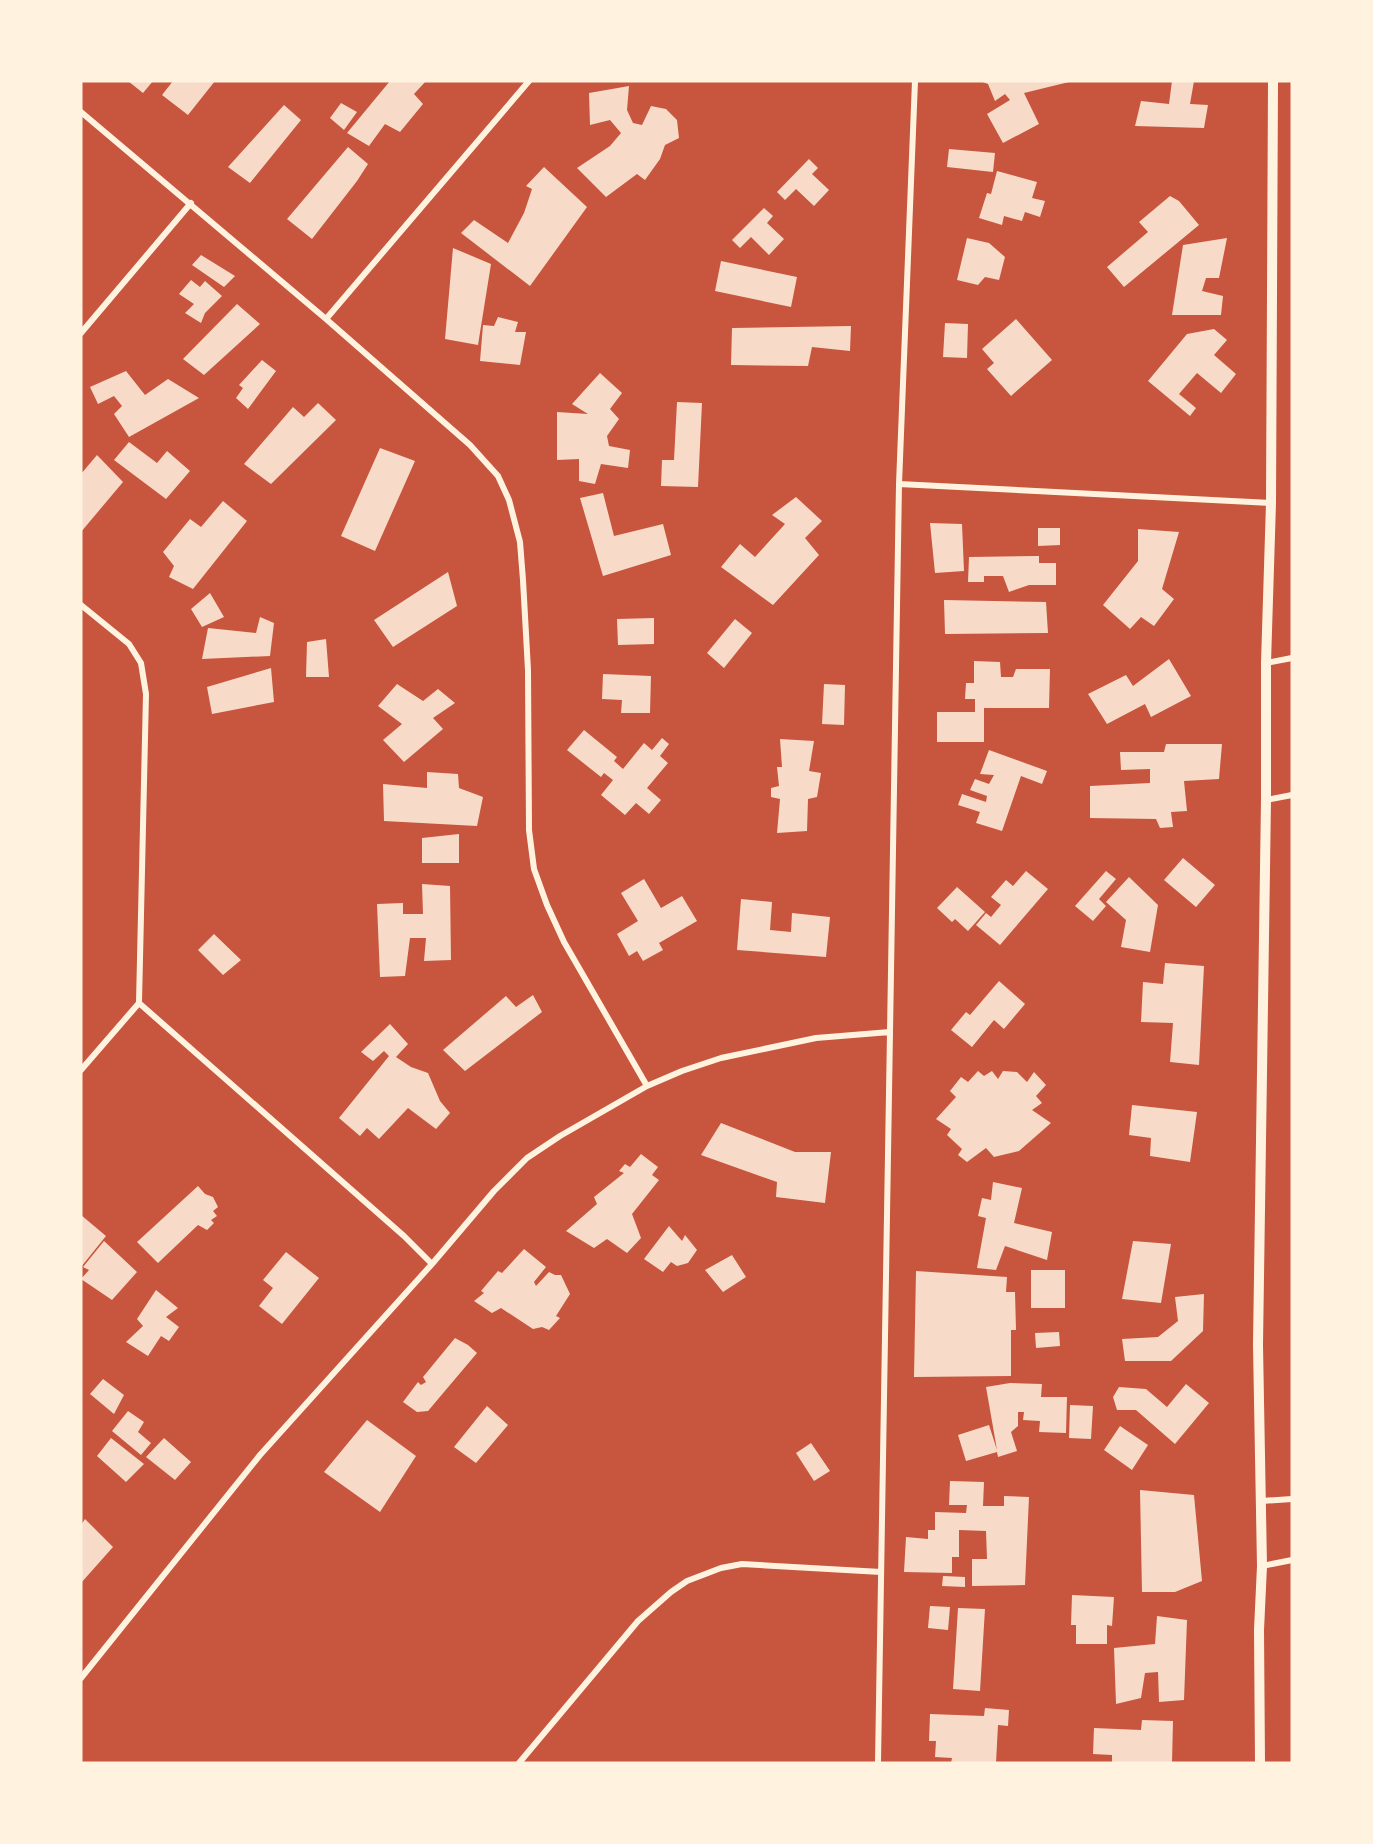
<svg xmlns="http://www.w3.org/2000/svg" width="1373" height="1844" viewBox="0 0 1373 1844" font-family="Jost,sans-serif">
	<style>
		.building { fill: #f7dbc8 }
		.lines { fill: none; stroke-linecap: round; stroke-linejoin: round }
		.minor { stroke: #fff3e0; stroke-width: 6 }
		.tertiary { stroke: #fff3e0; stroke-width: 10 }
	</style>
	<rect width="100%" height="100%" fill="#c8553d"/>
	<!-- building -->
	<path class="building" d="M128,81H153L143,93Z
		M173,81H215L188,115L162,95Z
		M390,81H426L414,94L423,104L400,132L385,124L369,146L347,133Z
		M980,81H1069V82L1024,93L1039,124L1003,143L987,114L1010,100L1005,94L995,101L988,84Z
		M1172,81H1194L1190,104L1208,105L1204,128L1135,126L1141,101L1169,104Z
		M629,86L627,110L633,123L642,125L651,106L666,109L677,120L679,138L665,145L660,159L645,180L637,174L606,197L577,168L610,146L621,133L610,120L590,125L589,93Z
		M341,103L357,112L344,130L330,118Z
		M284,105L301,120L250,183L228,167Z
		M348,147L368,164L357,181L312,239L287,219Z
		M949,149L995,153L993,172L947,167Z
		M809,159L818,168L812,174L829,190L814,206L796,189L785,200L777,192Z
		M544,167L587,207L530,286L461,233L474,220L508,243L524,213L532,189L526,186Z
		M997,171L1037,182L1032,198L1045,201L1040,217L1025,212L1022,221L1004,216L1002,225L979,218L987,193L991,194Z
		M1170,196L1179,201L1199,225L1124,287L1107,267L1148,232L1139,222Z
		M764,208L773,216L767,223L784,239L769,255L751,237L740,248L732,240Z
		M967,238L989,243L1005,257L999,280L985,277L978,285L957,280Z
		M1227,238L1219,278H1206L1202,291L1223,296L1221,315H1172L1183,245Z
		M453,248L491,264L478,345L445,339Z
		M201,255L235,276L224,287L192,265Z
		M721,261L797,277L791,307L715,291Z
		M191,280L200,287L205,281L222,296L205,313L201,323L185,313L194,304L179,294Z
		M237,304L260,324L204,375L183,359Z
		M498,317L518,322L515,332H526L520,365L480,361L483,325L494,326Z
		M1016,319L1052,360L1011,396L987,369L994,363L982,349Z
		M945,323L968,324L967,358L943,357Z
		M851,326L850,351L812,347L808,366L731,365L732,328Z
		M1214,329L1227,340L1214,355L1236,374L1221,393L1197,373L1179,394L1196,408L1190,416L1148,381L1187,334Z
		M262,360L276,371L248,409L236,398L243,388L239,385Z
		M126,371L145,395L168,379L199,398L129,437L114,414L122,406L114,396L98,404L90,387Z
		M600,373L622,393L610,409L619,419L607,436L609,446L630,450L628,468L601,464L595,484L579,481V459L557,460V412L588,414L572,404Z
		M677,402L702,403L698,487L661,486L662,460H674Z
		M318,403L336,420L271,484L244,464L293,407L304,417Z
		M129,442L157,463L167,451L190,471L166,499L114,460Z
		M380,448L415,461L375,551L341,536Z
		M97,455L123,482L81,532V474Z
		M603,493L614,536L663,524L671,555L603,576L580,498Z
		M796,497L822,521L805,538L819,555L773,605L721,567L740,544L755,557L785,524L772,515Z
		M223,501L247,521L193,589L169,577L174,566L163,552L190,519L201,527Z
		M930,523L962,524L964,571L935,573Z
		M1038,528H1060V545L1038,546Z
		M1138,529L1179,532L1162,589L1174,599L1154,626L1141,617L1130,629L1103,605L1138,561Z
		M1039,556V563H1056V585H1029L1009,592L1003,576H984V582H968L969,557Z
		M448,572L457,606L393,647L374,620Z
		M210,593L224,617L202,627L191,609Z
		M944,600L1046,602L1048,633L945,634Z
		M260,617L274,623L270,656L202,659L208,628L256,633Z
		M654,618V644L618,645L617,619Z
		M735,619L752,633L724,668L707,653Z
		M326,639L329,677H306L307,642Z
		M1169,659L1191,696L1151,717L1145,704L1107,724L1088,694L1126,675L1133,686Z
		M974,661L1000,662L1001,677H1013L1016,669H1050L1049,708H984V742H937V712H975V699H965L966,683H974Z
		M271,668L274,702L212,714L207,687Z
		M603,674L651,676L650,713H621L622,700L602,699Z
		M397,684L423,701L438,689L455,703L433,718L443,729L404,762L383,740L402,724L378,706Z
		M824,684L845,685L844,725L822,724Z
		M584,730L617,757L614,761L623,769L644,743L652,750L662,738L669,744L660,756L668,763L647,788L661,800L649,814L636,803L625,815L601,795L613,780L604,773L601,777L567,750Z
		M780,739L814,741L809,771L821,773L817,797L808,799L807,831L777,833L780,799L771,797V788L779,786L777,767H782Z
		M1166,744H1222L1219,779L1184,781L1187,811L1171,812L1173,827L1160,828L1156,819L1090,818V786L1150,783V769L1121,770L1120,752H1164Z
		M989,750L1047,771L1042,784L1021,776L1002,831L976,823L980,812L958,805L962,794L986,802L987,796L970,790L975,779L989,784L994,775L980,774Z
		M427,772L458,774L459,788L483,797L477,826L384,821L383,784L427,788Z
		M459,834V863H422V838Z
		M1183,858L1215,885L1196,907L1164,880Z
		M1026,871L1048,889L1000,945L976,925L986,913L991,917L1001,905L991,897L1006,880L1013,886Z
		M1106,871L1116,879L1099,899L1106,906L1093,921L1075,906Z
		M1129,877L1158,905L1150,952L1121,947L1126,920L1106,902Z
		M644,879L661,908L682,896L697,921L659,943L663,950L643,961L637,951L629,956L617,934L638,921L621,893Z
		M422,884L450,886L451,960L424,961L426,938H410L405,976L380,977L377,904L403,903V914H423Z
		M957,887L985,912L968,931L955,919L952,922L937,908Z
		M741,899L772,902L770,930L791,932L792,913L830,917L826,957L737,950Z
		M214,934L241,960L223,975L198,950Z
		M1165,963L1204,966L1199,1065L1170,1062L1173,1023L1141,1022L1143,982L1163,984Z
		M999,981L1025,1004L1004,1029L994,1020L972,1047L951,1030L966,1012L970,1015Z
		M533,995L542,1012L465,1071L443,1050L506,996L516,1007Z
		M390,1024L408,1044L396,1057L411,1067L428,1073L440,1101L450,1113L436,1129L408,1108L379,1139L367,1128L360,1136L339,1118L389,1056L384,1051L373,1061L361,1052Z
		M978,1071L984,1076L992,1071L998,1079L1003,1071L1017,1072L1027,1082L1034,1072L1046,1085L1036,1096L1042,1103L1032,1110L1051,1123L1019,1151L994,1157L986,1148L967,1162L958,1155L962,1149L947,1135L951,1129L936,1119L956,1097L950,1091L961,1077L968,1082Z
		M1132,1105L1197,1112L1190,1162L1150,1156L1151,1138L1129,1135Z
		M721,1123L795,1152H831L825,1203L776,1197L777,1182L701,1155Z
		M641,1154L658,1167L652,1175L659,1180L632,1214L641,1238L627,1253L607,1239L594,1248L566,1231L597,1204L594,1197L624,1173L619,1171L625,1164L630,1167Z
		M993,1182L1022,1188L1014,1223L1052,1232L1047,1260L1005,1246L996,1270L977,1268L986,1218L978,1216L982,1198L991,1200Z
		M198,1186L205,1194L213,1197L218,1207L213,1211L217,1216L211,1220L214,1223L207,1230L198,1225L158,1263L137,1242Z
		M81,1215L106,1236L81,1267Z
		M669,1226L682,1241L685,1235L697,1250L688,1263L677,1266L671,1262L663,1272L644,1259Z
		M104,1241L137,1272L112,1300L81,1279L89,1270L83,1267Z
		M1133,1241L1171,1244L1161,1303L1122,1299Z
		M524,1249L546,1267L534,1282L536,1286L549,1272L555,1275H561L570,1294L556,1316L560,1318L549,1330L542,1327L533,1329L501,1308L492,1313L474,1301L484,1293L481,1291L498,1271L502,1273Z
		M286,1252L319,1278L282,1324L259,1306L273,1288L263,1280Z
		M732,1255L746,1277L723,1292L705,1270Z
		M1031,1270H1065V1308H1031Z
		M916,1271L1007,1277L1006,1292H1015L1016,1330H1011V1376L914,1377Z
		M156,1290L178,1308L166,1317L179,1327L169,1341L161,1336L148,1356L126,1342L143,1326L137,1319Z
		M1204,1294L1203,1331L1171,1361H1125L1122,1339L1158,1337L1178,1321L1175,1297Z
		M1059,1332L1060,1346L1036,1348L1035,1333Z
		M455,1338L468,1345L477,1353L428,1411L417,1412L403,1402L418,1382L421,1385L426,1382L423,1377Z
		M103,1379L124,1395L114,1414L90,1394Z
		M1010,1383L1042,1384L1041,1397H1067L1066,1433L1039,1432L1040,1421L1023,1420L1024,1412H1018V1426L1011,1432L1017,1451L998,1457L997,1452L966,1461L958,1435L989,1425L997,1450L986,1387Z
		M1186,1384L1209,1403L1175,1444L1136,1410H1117L1113,1397L1119,1387L1146,1389L1167,1407Z
		M1070,1405L1093,1406L1091,1439L1069,1438Z
		M487,1406L508,1425L476,1463L454,1447Z
		M128,1411L144,1422L138,1432L151,1443L141,1455L112,1431Z
		M367,1420L416,1456L380,1512L324,1472Z
		M1120,1426L1148,1445L1132,1470L1104,1450Z
		M111,1438L144,1464L126,1482L97,1456Z
		M164,1438L191,1462L175,1480L146,1457Z
		M811,1443L830,1471L814,1481L796,1453Z
		M950,1481L984,1482L983,1506H1004V1496L1029,1497L1025,1585L972,1586V1559H987L986,1531L959,1530V1557H952V1573L904,1572L906,1537L928,1539V1530H935V1512L966,1513L967,1505H949Z
		M1140,1490L1194,1495L1202,1581L1175,1592H1142Z
		M85,1519L113,1547L81,1583V1525Z
		M943,1576L965,1577V1587L942,1586Z
		M1072,1595L1114,1597L1112,1626L1107,1625V1644H1076V1625H1071Z
		M930,1606L950,1607L948,1630L928,1628Z
		M958,1608L985,1609L980,1691L953,1689Z
		M1157,1616L1187,1620L1184,1700L1159,1702L1158,1672L1145,1673L1141,1698L1116,1704L1114,1648L1155,1644Z
		M985,1708L1009,1710L1008,1726L998,1725L996,1763H951L952,1758L935,1757L936,1741H929L930,1714L984,1716Z
		M1142,1720L1173,1721L1172,1763L1112,1762V1755L1093,1754L1094,1728L1141,1730Z"/>
	<g class="lines">
		<!-- minor -->
		<path class="minor" d="M81,112L326,319L470,445L498,476L509,500L520,542L523,580L528,670L529,830L534,869L547,905L564,942L647,1086
			M326,319L529,81
			M81,333L191,203
			M899,484L1271,503
			M81,605L129,644L141,663L146,694L139,1003L81,1070
			M1266,663L1292,658
			M1266,800L1292,795
			M139,1003L404,1236L432,1264
			M1261,1501L1292,1499
			M1262,1566L1292,1560
			M81,1678L260,1455L432,1264L494,1191L527,1158L560,1136L647,1086L682,1071L721,1058L816,1038L890,1032
			M519,1763L638,1621L671,1592L687,1581L721,1568L742,1564L881,1572
			M878,1763L899,484L915,81"/>
		<!-- tertiary -->
		<path class="tertiary" d="M1260,1763L1259,1630L1262,1566L1258,1345L1266,800V663L1271,503L1273,81"/>
	</g>
	<!-- border -->
	<rect width="1373" height="1844" fill="none" stroke="#fff3e0" stroke-width="165"/>
</svg>
